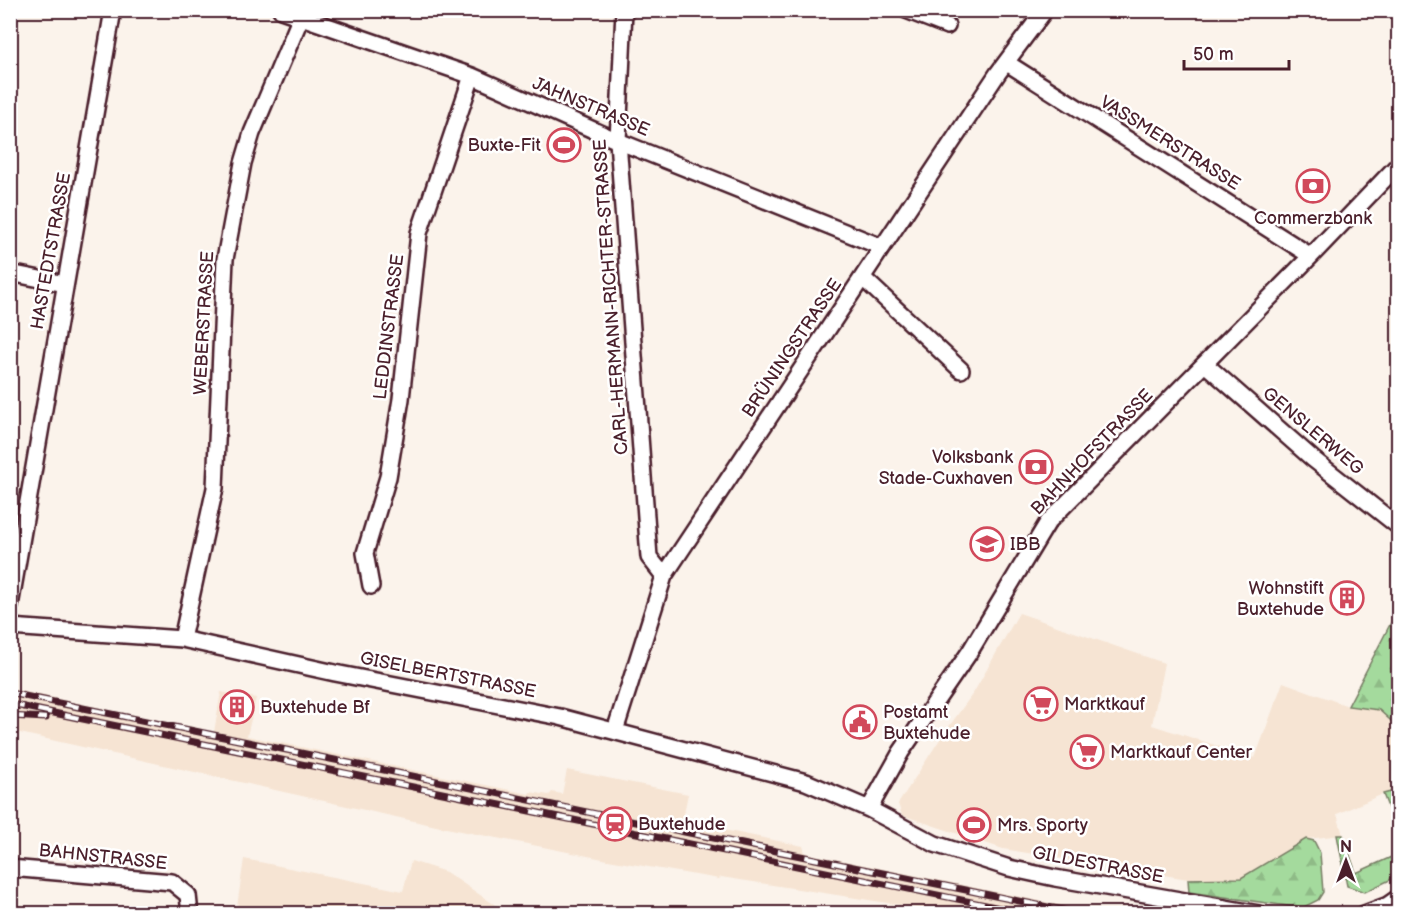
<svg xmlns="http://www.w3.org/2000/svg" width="1409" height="924" viewBox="0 0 1409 924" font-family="'Balsamiq Sans',sans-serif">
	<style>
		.built { fill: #f6e4d3 }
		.green { fill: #a4da9d; stroke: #777c64; stroke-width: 1.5 }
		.forest { fill: url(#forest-firs); stroke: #777c64; stroke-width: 1.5 }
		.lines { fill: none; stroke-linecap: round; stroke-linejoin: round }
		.street-casing { stroke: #4a1f2b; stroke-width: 20 }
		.street { stroke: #fff; stroke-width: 15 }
		.rail-casing { stroke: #4a1f2b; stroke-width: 7 }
		.rail { stroke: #fff; stroke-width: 4.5; stroke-dasharray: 14; stroke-linecap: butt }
		.labels { text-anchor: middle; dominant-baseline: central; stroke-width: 5; stroke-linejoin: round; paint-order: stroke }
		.street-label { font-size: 18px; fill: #4a1f2b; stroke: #fff }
		.poi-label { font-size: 18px; fill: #4a1f2b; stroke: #fff; text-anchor: start }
	</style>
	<defs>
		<pattern id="forest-firs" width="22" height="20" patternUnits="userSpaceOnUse" patternTransform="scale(1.5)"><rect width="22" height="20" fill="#a4da9d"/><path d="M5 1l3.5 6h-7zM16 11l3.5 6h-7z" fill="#8fbb87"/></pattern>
	</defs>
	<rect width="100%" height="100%" fill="#fbf3eb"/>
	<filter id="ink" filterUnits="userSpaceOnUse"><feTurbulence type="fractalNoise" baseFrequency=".0167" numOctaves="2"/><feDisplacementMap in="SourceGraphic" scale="12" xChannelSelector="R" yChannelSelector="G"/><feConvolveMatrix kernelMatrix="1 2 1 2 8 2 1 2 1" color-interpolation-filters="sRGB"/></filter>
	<g filter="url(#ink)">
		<!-- built -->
		<path class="built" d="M1019,613L1164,663L1152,725L1255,758L1283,682L1348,706L1379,709L1398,727V790L1383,794L1337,814L1343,835L1306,839L1241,878L1188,879L1003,849L902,815L898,804L942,736L974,692Z
			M11,689L214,732L221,692L256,698L247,736L529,794L530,792L549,795L552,792L562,794L567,770L688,794L683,818L694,824L803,846L805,853L1098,913H952L721,877L719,879L608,860L436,826L11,731Z
			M244,859L403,891L411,861L446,872L507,913H265L237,907Z"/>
		<!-- green -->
		<path class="green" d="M1398,790V821L1394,823L1383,794Z"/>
		<!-- forest -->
		<path class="forest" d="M1398,609V727L1379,710L1348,706Z
			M1343,835L1356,873L1398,854V876L1365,892L1347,886L1337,835Z
			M1306,839L1314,841L1320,853L1323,892L1318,900L1302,908L1189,892L1188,879L1241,878Z"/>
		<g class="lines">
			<defs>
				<path id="street" d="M281,10L472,76L618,141L882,247
					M624,10L618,141L649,557L664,576
					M906,10L947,26
					M1007,63L1311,256
					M10,273L65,284
					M863,278L961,370
					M1205,364L1313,459L1398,526
					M371,586L365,553L388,477L401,399L419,233L472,76
					M10,606L113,10
					M10,627L182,639L335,673L560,717L806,782L869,809L935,844L1009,868L1055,878L1259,914
					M182,639L215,488L225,259L243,163L252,133L301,17
					M615,731L664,576L998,73L1045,10
					M869,809L901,752L969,653L1048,522L1311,256L1398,165
					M10,868L172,882L188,895L190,914
					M1364,914L1388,905L1398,898"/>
			</defs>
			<!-- street casing -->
			<use href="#street" class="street-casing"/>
			<!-- street -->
			<use href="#street" class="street"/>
			<defs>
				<path id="rail" d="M10,693L1082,914
					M10,704L1030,914
					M10,716L46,718"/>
			</defs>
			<!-- rail casing -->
			<use href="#rail" class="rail-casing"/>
			<!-- rail -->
			<use href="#rail" class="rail"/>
		</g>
	</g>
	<!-- icons -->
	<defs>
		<symbol id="stadium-ring" viewBox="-11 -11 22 22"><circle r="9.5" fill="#fff" stroke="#d1495b" stroke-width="1.5"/><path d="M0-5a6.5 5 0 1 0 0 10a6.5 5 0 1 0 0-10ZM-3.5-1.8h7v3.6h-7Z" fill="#d1495b"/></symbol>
		<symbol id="bank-ring" viewBox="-11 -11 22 22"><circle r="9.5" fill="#fff" stroke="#d1495b" stroke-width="1.5"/><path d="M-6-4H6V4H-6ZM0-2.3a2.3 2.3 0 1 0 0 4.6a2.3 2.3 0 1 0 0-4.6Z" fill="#d1495b"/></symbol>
		<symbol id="university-ring" viewBox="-11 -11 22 22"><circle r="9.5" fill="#fff" stroke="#d1495b" stroke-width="1.5"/><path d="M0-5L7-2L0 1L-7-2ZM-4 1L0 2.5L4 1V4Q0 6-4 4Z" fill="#d1495b"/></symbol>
		<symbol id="building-ring" viewBox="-11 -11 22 22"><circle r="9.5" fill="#fff" stroke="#d1495b" stroke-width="1.5"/><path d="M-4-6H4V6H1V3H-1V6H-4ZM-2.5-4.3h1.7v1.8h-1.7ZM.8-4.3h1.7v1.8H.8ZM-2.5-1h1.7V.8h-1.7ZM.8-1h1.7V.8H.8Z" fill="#d1495b"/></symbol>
		<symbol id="supermarket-ring" viewBox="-11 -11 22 22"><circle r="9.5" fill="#fff" stroke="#d1495b" stroke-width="1.5"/><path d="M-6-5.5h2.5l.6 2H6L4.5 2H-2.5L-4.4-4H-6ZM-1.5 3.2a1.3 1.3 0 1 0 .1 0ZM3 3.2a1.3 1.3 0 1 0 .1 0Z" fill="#d1495b"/></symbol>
		<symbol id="civic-ring" viewBox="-11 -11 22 22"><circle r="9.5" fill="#fff" stroke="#d1495b" stroke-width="1.5"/><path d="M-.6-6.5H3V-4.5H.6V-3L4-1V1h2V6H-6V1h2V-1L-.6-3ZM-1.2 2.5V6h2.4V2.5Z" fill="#d1495b"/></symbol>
		<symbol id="station-ring" viewBox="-11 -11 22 22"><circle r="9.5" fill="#fff" stroke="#d1495b" stroke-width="1.5"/><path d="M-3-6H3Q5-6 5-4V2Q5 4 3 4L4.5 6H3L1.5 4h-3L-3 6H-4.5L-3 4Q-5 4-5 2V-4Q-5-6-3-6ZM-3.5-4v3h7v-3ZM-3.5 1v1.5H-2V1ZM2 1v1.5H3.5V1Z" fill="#d1495b"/></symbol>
	</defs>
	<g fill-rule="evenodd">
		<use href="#stadium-ring" x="545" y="126" width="38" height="38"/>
		<use href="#bank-ring" x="1294" y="167" width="38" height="38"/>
		<use href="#bank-ring" x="1017" y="448" width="38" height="38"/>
		<use href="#university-ring" x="968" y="525" width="38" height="38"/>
		<use href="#building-ring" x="1328" y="579" width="38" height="38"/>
		<use href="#supermarket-ring" x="1022" y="685" width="38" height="38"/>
		<use href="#building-ring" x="218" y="688" width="38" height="38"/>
		<use href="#civic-ring" x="841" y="703" width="38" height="38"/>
		<use href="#supermarket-ring" x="1068" y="733" width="38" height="38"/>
		<use href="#station-ring" x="596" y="805" width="38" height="38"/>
		<use href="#stadium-ring" x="955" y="806" width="38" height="38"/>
	</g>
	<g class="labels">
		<!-- street labels -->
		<g class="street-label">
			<text transform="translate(591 107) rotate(23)">JAHNSTRASSE</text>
			<text transform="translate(1170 143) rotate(32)">VASSMERSTRASSE</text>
			<text transform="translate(51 251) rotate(-80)">HASTEDTSTRASSE</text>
			<text transform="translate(611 297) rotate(-94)">CARL-HERMANN-RICHTER-STRASSE</text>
			<text transform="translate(204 323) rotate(-87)">WEBERSTRASSE</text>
			<text transform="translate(389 327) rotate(-83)">LEDDINSTRASSE</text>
			<text transform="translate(792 348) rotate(-56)">BRÜNINGSTRASSE</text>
			<text transform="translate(1313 431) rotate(40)">GENSLERWEG</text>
			<text transform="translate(1092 452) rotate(-46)">BAHNHOFSTRASSE</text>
			<text transform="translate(448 675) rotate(11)">GISELBERTSTRASSE</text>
			<text transform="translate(103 857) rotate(6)">BAHNSTRASSE</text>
			<text transform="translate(1098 865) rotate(11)">GILDESTRASSE</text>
		</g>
		<!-- poi labels -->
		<g class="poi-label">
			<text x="541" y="145" text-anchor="end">Buxte-Fit</text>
			<text x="1313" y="218" text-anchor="middle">Commerzbank</text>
			<text x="1013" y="457" text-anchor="end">Volksbank<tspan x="1013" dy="21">Stade-Cuxhaven</tspan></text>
			<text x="1010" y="544">IBB</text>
			<text x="1324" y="588" text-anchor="end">Wohnstift<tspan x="1324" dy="21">Buxtehude</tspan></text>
			<text x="1064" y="704">Marktkauf</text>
			<text x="260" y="707">Buxtehude Bf</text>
			<text x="883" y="712">Postamt<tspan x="883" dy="21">Buxtehude</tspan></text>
			<text x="1110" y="752">Marktkauf Center</text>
			<text x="638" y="824">Buxtehude</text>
			<text x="997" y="825">Mrs. Sporty</text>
		</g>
	</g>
	<!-- margin -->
	<rect width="1409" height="924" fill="none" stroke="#fff" stroke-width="36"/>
	<rect x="18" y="18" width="1373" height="888" fill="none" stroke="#4a1f2b" stroke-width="2" filter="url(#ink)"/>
	<!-- north arrow -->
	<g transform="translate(1346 861)" stroke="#ffffff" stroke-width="4.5" paint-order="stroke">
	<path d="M0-4.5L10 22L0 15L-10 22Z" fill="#4a1f2b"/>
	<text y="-9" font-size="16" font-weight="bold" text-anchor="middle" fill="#4a1f2b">N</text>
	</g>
	<!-- scale -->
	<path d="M1184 60v9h105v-9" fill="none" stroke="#4a1f2b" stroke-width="3"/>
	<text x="1193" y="60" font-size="18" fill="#4a1f2b" stroke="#ffffff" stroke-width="4.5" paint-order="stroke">50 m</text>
</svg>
